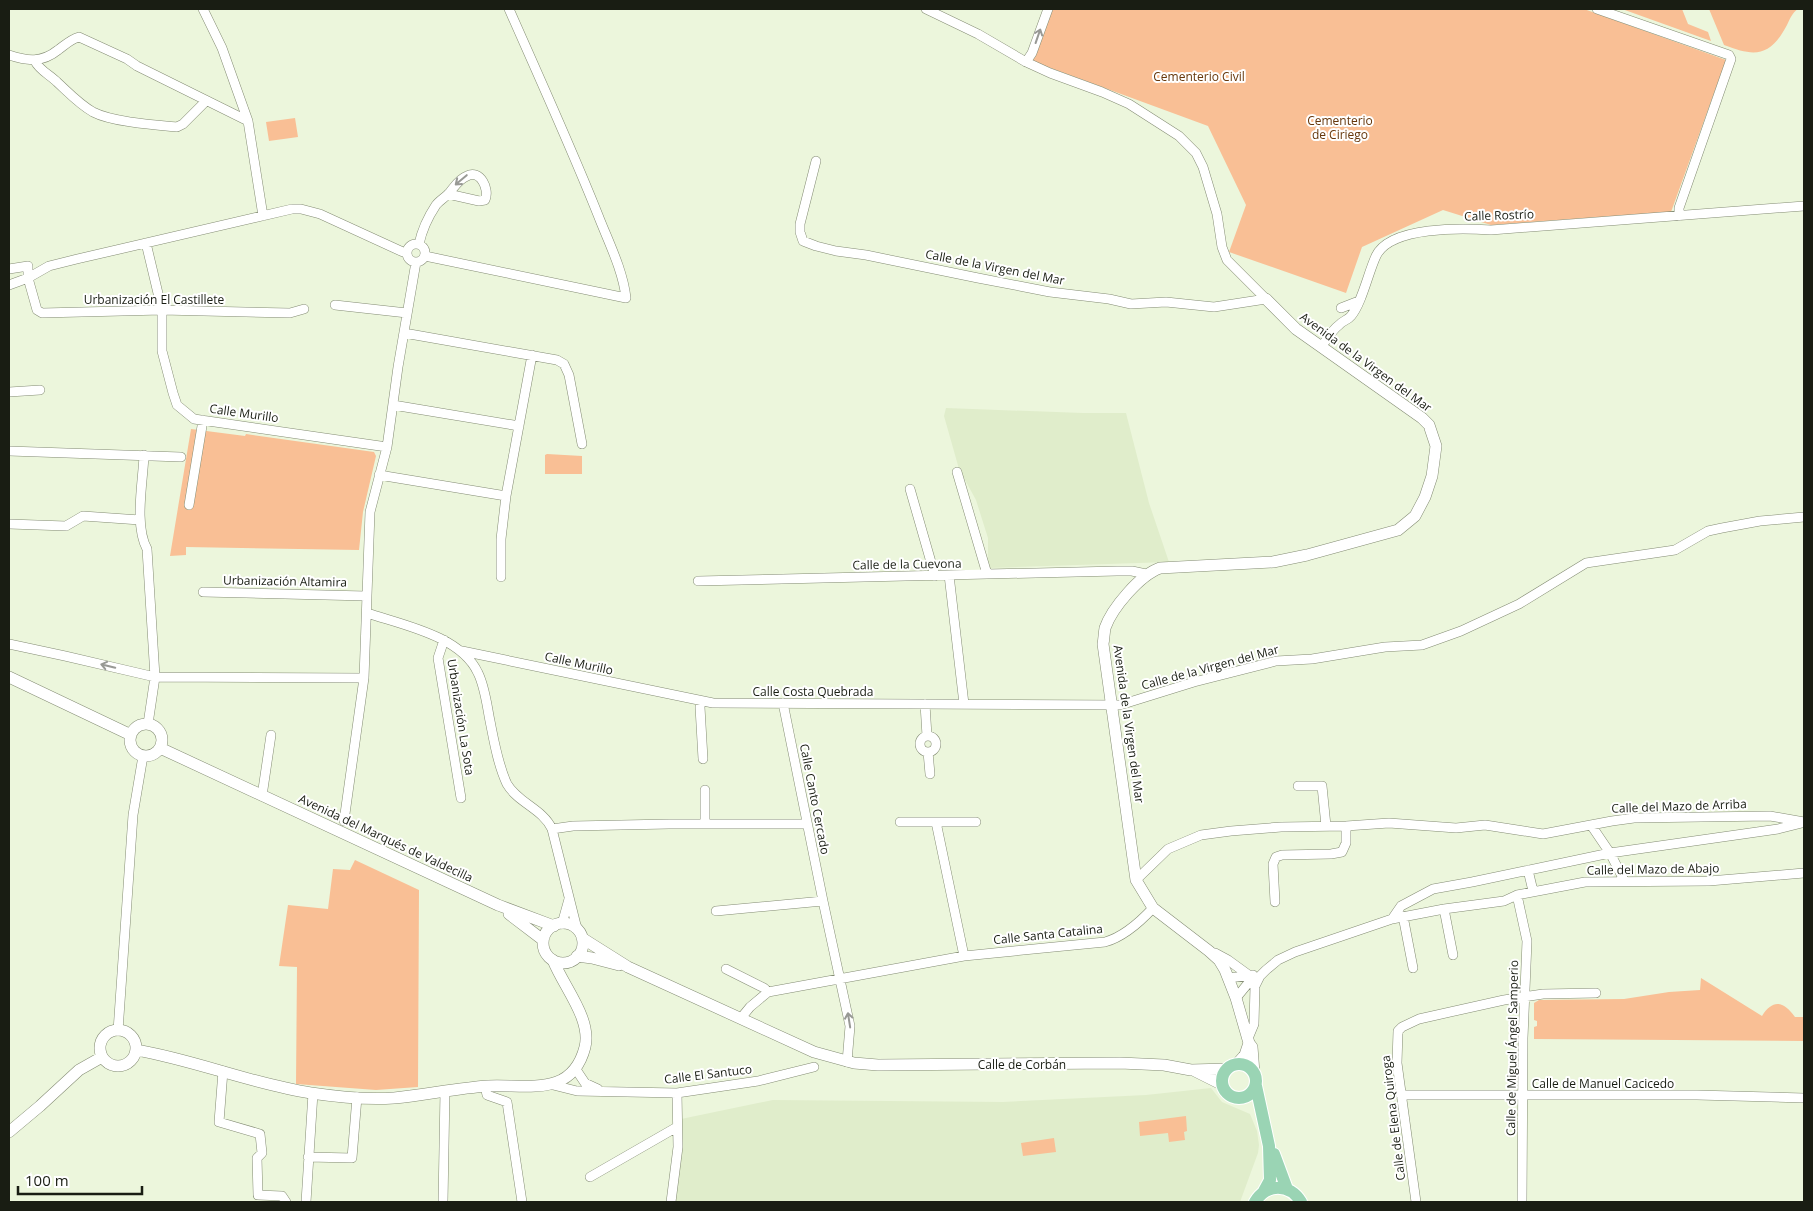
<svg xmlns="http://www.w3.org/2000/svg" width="1813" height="1211" viewBox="0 0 1813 1211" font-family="'Open Sans',sans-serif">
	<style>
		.built { fill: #e0edcb }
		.green { fill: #f9bf95 }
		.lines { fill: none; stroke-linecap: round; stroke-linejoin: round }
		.street-casing { stroke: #848c74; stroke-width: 10 }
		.secondary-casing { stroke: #848c74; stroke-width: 12 }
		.primary-casing { stroke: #fff; stroke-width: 14 }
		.street { stroke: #fff; stroke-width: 9 }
		.secondary { stroke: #fff; stroke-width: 11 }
		.primary { stroke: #9ad4b4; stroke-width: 12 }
		.oneway { stroke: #989995 }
		.labels { text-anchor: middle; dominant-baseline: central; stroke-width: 4; stroke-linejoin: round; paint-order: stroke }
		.park-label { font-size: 12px; fill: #66370b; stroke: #fff }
		.street-label { font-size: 12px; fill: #191d13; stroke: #fff }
	</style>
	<rect width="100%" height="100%" fill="#ecf6dc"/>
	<!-- built -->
	<path class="built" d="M946,408L1083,413H1126L1149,503L1169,562L988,568V538L976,500L959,469L944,416Z
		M1211,1088L1222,1102L1250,1114L1257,1131L1259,1145L1258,1153L1240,1202H675L681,1119L773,1100L1003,1102L1146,1095Z"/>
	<!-- green -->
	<path class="green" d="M1051,9H1584L1726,60L1671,212L1491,225L1443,210L1362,247L1346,293L1229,252L1246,205L1208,126L1034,62L1033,60Z
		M1622,9H1682L1688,24L1708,32L1711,41Z
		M1709,9H1798C1792,13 1790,19 1787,25C1770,57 1755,57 1724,45Z
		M295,118L298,137L269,141L266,122Z
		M191,429L245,436L246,434L374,452L376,456L363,512L359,550L186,547V555L170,556Z
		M547,454L582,456V474H545V455Z
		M355,860L419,890L418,1087L376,1090L296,1084L297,967L279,966L288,905L328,909L333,869L350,870Z
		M1701,978L1762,1016C1773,999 1783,1001 1795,1017H1804V1041L1534,1039V1027L1537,1026V1021L1534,1020V1003L1539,1000L1624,999L1669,992L1700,990Z
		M1186,1116L1187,1131L1184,1132L1185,1140L1169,1142L1168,1133L1140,1136L1139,1122Z
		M1054,1138L1056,1152L1023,1156L1021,1143Z"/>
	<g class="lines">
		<defs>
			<path id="street" d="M203,9L222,48L248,121L263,216
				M926,9L978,34L1026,62L1050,73L1102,92L1129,104L1179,136L1196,153L1203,167L1217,214L1222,247L1227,260L1266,299
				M1597,9L1729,55L1731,59L1679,208V216
				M9,55C27,61 42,63 58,50C65,45 71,39 79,37L127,59L137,66L248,121
				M35,61C39,70 50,75 57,82C69,93 79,104 93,112C112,122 155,125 177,127L183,124L206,101
				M1026,62L1032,53L1048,9
				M816,161L800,224V232L803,241L816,246L836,251L866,255L978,278L1050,292L1109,299L1131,304L1166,302L1214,307L1266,299
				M146,243L162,310V351L173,393L177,405L194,419L387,447
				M407 253a9 9 0 1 1 18 0a9 9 0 1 1-18 0Z
				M419,244C422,230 428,217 436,205C440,200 446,197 450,192C455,186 459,179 467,176C480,169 490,189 485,200L479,201L448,194
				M425,256L626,298C623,270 608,241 598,215C570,145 539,77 509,9
				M9,269L28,266V278L37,310L42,313L162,310L290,313L304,309
				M9,285L28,278L49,266L77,259L292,209H301L320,214L403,252H407
				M335,305L407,313
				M1341,308L1359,301
				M404,333L557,360L564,364L569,375L582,444
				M1322,346C1327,339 1332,330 1339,325C1342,321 1348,320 1351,316C1362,303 1368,273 1376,256C1390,226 1463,228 1491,230L1804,206
				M9,392L40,390
				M393,405L519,426
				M9,451L181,457
				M144,455C143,482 134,525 147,549L155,677L148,724
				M957,472L987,574
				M379,475L506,496
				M910,489L935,576
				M189,505L203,420
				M9,524L66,526L83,516L140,520
				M949,575L964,704
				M501,577V539L506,496L532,355
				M698,581L1117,571H1132L1146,574
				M203,592L366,596
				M367,613C403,625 461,636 478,673C485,687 487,706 490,721C494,741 498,765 507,784C518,803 543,809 552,829L577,929
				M444,640L438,658L461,798
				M9,644L65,656L155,677L364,678
				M462,651L713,703L1120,705L1194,682L1276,661L1312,659L1385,647L1422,645L1461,631L1519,604L1586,563L1675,550L1708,531L1722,528L1760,521L1804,517
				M701,701L700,707L703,759
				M783,703L823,901L850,1026L847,1062
				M925,704L927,736
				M920 744a8 8 0 1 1 16 0a8 8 0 1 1-16 0Z
				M928,752L930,774
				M1298,786H1322L1326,826
				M705,790V824
				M262,796L271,735
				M344,821L364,678L370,512L387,447L398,367L416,262
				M900,822H976
				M936,822L964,956
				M1591,825L1610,853L1624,880
				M552,829L573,826L669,824H807
				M1528,870L1533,891
				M1136,880L1168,849L1201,835L1231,831L1281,827L1346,826L1389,823L1456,828L1485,825L1543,834L1612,821L1634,818L1770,816L1804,822
				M1517,895L1527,941L1523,1038L1522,1202
				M1275,902L1273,864L1276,857L1282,855L1331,854L1342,852L1346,843V826
				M1444,909L1453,955
				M716,911L823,901
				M1403,916L1413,968
				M1392,919L1401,906L1433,889L1472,882L1610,853L1778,829L1802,823
				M562,924L569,899
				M1215,953L1228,960L1250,976
				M726,969L764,988L768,992
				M1228,978L1253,975
				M1236,998L1250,981V976
				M741,1018L750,1007L768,992L964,956L1105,942C1123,937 1140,922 1153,908
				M118,1031L133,815L143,756
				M1249,1036L1254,1024L1255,986L1260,976L1266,970L1278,960L1295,952L1392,919L1444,909L1504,901L1517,895L1585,882L1709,881L1804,873
				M575,1068L585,1083L598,1089
				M223,1071L219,1122L260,1134L262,1153L257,1158L258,1195L282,1196L286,1202
				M553,1085L577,1091L677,1093L758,1081L814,1067
				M485,1086L487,1095L507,1102L522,1202
				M1401,1095H1697L1804,1098
				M308,1157L352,1158L357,1097
				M590,1177L677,1127
				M306,1202L313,1093
				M443,1202L445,1091
				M671,1202L678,1147L677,1093
				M1416,1202L1397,1063L1398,1031L1402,1027L1419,1019L1504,1000L1543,994L1596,993"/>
			<path id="secondary" d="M9,677L131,735
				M130 740a16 16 0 1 1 32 0a16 16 0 1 1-32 0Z
				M160,748L498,905L554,926
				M509,914L543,940
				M543 943a20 20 0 1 1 40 0a20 20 0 1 1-40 0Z
				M582,938L628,967L814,1052L854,1063L878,1065L1120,1063L1164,1065L1191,1070L1227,1069
				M577,956L592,958L619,965
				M100 1048a18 18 0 1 1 36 0a18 18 0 1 1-36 0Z
				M136,1050C195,1060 252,1084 311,1093C338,1097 367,1100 394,1098C426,1095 457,1088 488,1086C527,1084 572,1098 585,1047C592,1019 563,986 553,960
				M1237,1064L1245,1055L1249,1043
				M1195,1071L1223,1085
				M1254,1073L1252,1047L1249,1043L1236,998L1225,970L1219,960L1209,951L1153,908L1136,880L1103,644C1104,639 1104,634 1105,628C1112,608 1140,575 1160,568L1273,562L1307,555L1398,530L1415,516L1425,497L1432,476L1436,446L1429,425L1422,418L1296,329L1266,299
				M9,1132L40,1106L79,1070L102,1057"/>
			<path id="primary" d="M1222 1081a17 17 0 1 1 34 0a17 17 0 1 1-34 0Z
				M1256,1086L1269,1146L1270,1180L1264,1191
				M1274,1154L1287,1189
				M1255,1202C1266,1183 1290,1183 1301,1202"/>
		</defs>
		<!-- street casing -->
		<use href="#street" class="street-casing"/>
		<!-- secondary casing -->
		<use href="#secondary" class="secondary-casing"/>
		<!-- primary casing -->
		<use href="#primary" class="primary-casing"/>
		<!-- street -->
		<use href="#street" class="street"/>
		<!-- secondary -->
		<use href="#secondary" class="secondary"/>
		<!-- primary -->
		<use href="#primary" class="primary"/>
	</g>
	<!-- one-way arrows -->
	<defs><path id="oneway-shaft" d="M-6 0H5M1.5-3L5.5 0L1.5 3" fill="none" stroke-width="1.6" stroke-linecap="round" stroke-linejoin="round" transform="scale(1.25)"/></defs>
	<g class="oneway">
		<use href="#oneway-shaft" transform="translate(1038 36) rotate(-71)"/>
		<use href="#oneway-shaft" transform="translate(461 180) rotate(140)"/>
		<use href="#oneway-shaft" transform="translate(108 666) rotate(-166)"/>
		<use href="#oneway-shaft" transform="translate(849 1020) rotate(-99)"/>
	</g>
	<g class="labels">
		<!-- park labels -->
		<g class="park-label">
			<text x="1199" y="76">Cementerio Civil</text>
			<text x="1340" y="120">Cementerio<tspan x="1340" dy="14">de Ciriego</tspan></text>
		</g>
		<!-- street labels -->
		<g class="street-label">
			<text transform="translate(1499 215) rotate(-2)">Calle Rostrío</text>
			<text transform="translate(995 267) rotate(11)">Calle de la Virgen del Mar</text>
			<text x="154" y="299">Urbanización El Castillete</text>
			<text transform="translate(1366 362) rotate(36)">Avenida de la Virgen del Mar</text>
			<text transform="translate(244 413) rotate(8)">Calle Murillo</text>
			<text transform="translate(907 564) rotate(-1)">Calle de la Cuevona</text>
			<text transform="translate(285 581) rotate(1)">Urbanización Altamira</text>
			<text transform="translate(579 663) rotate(12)">Calle Murillo</text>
			<text transform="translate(1210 667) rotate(-15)">Calle de la Virgen del Mar</text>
			<text x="813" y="691">Calle Costa Quebrada</text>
			<text transform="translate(461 717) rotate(81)">Urbanización La Sota</text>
			<text transform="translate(1129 724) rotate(82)">Avenida de la Virgen del Mar</text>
			<text transform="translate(815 799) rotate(79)">Calle Canto Cercado</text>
			<text transform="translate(1679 806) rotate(-2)">Calle del Mazo de Arriba</text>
			<text transform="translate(386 838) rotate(25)">Avenida del Marqués de Valdecilla</text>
			<text transform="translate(1653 869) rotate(-1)">Calle del Mazo de Abajo</text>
			<text transform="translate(1048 934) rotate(-6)">Calle Santa Catalina</text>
			<text transform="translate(1512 1048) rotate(-89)">Calle de Miguel Ángel Samperio</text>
			<text x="1022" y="1064">Calle de Corbán</text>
			<text transform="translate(708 1074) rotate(-7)">Calle El Santuco</text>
			<text x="1603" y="1083">Calle de Manuel Cacicedo</text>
			<text transform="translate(1393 1118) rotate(-97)">Calle de Elena Quiroga</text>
		</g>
	</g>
	<!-- border -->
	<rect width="1813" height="1211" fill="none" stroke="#191d13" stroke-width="20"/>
	<!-- scale -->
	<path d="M18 1186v8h124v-8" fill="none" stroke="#191d13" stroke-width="2.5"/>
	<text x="25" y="1186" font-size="15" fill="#191d13" stroke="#ffffff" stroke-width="4" paint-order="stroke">100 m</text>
</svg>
